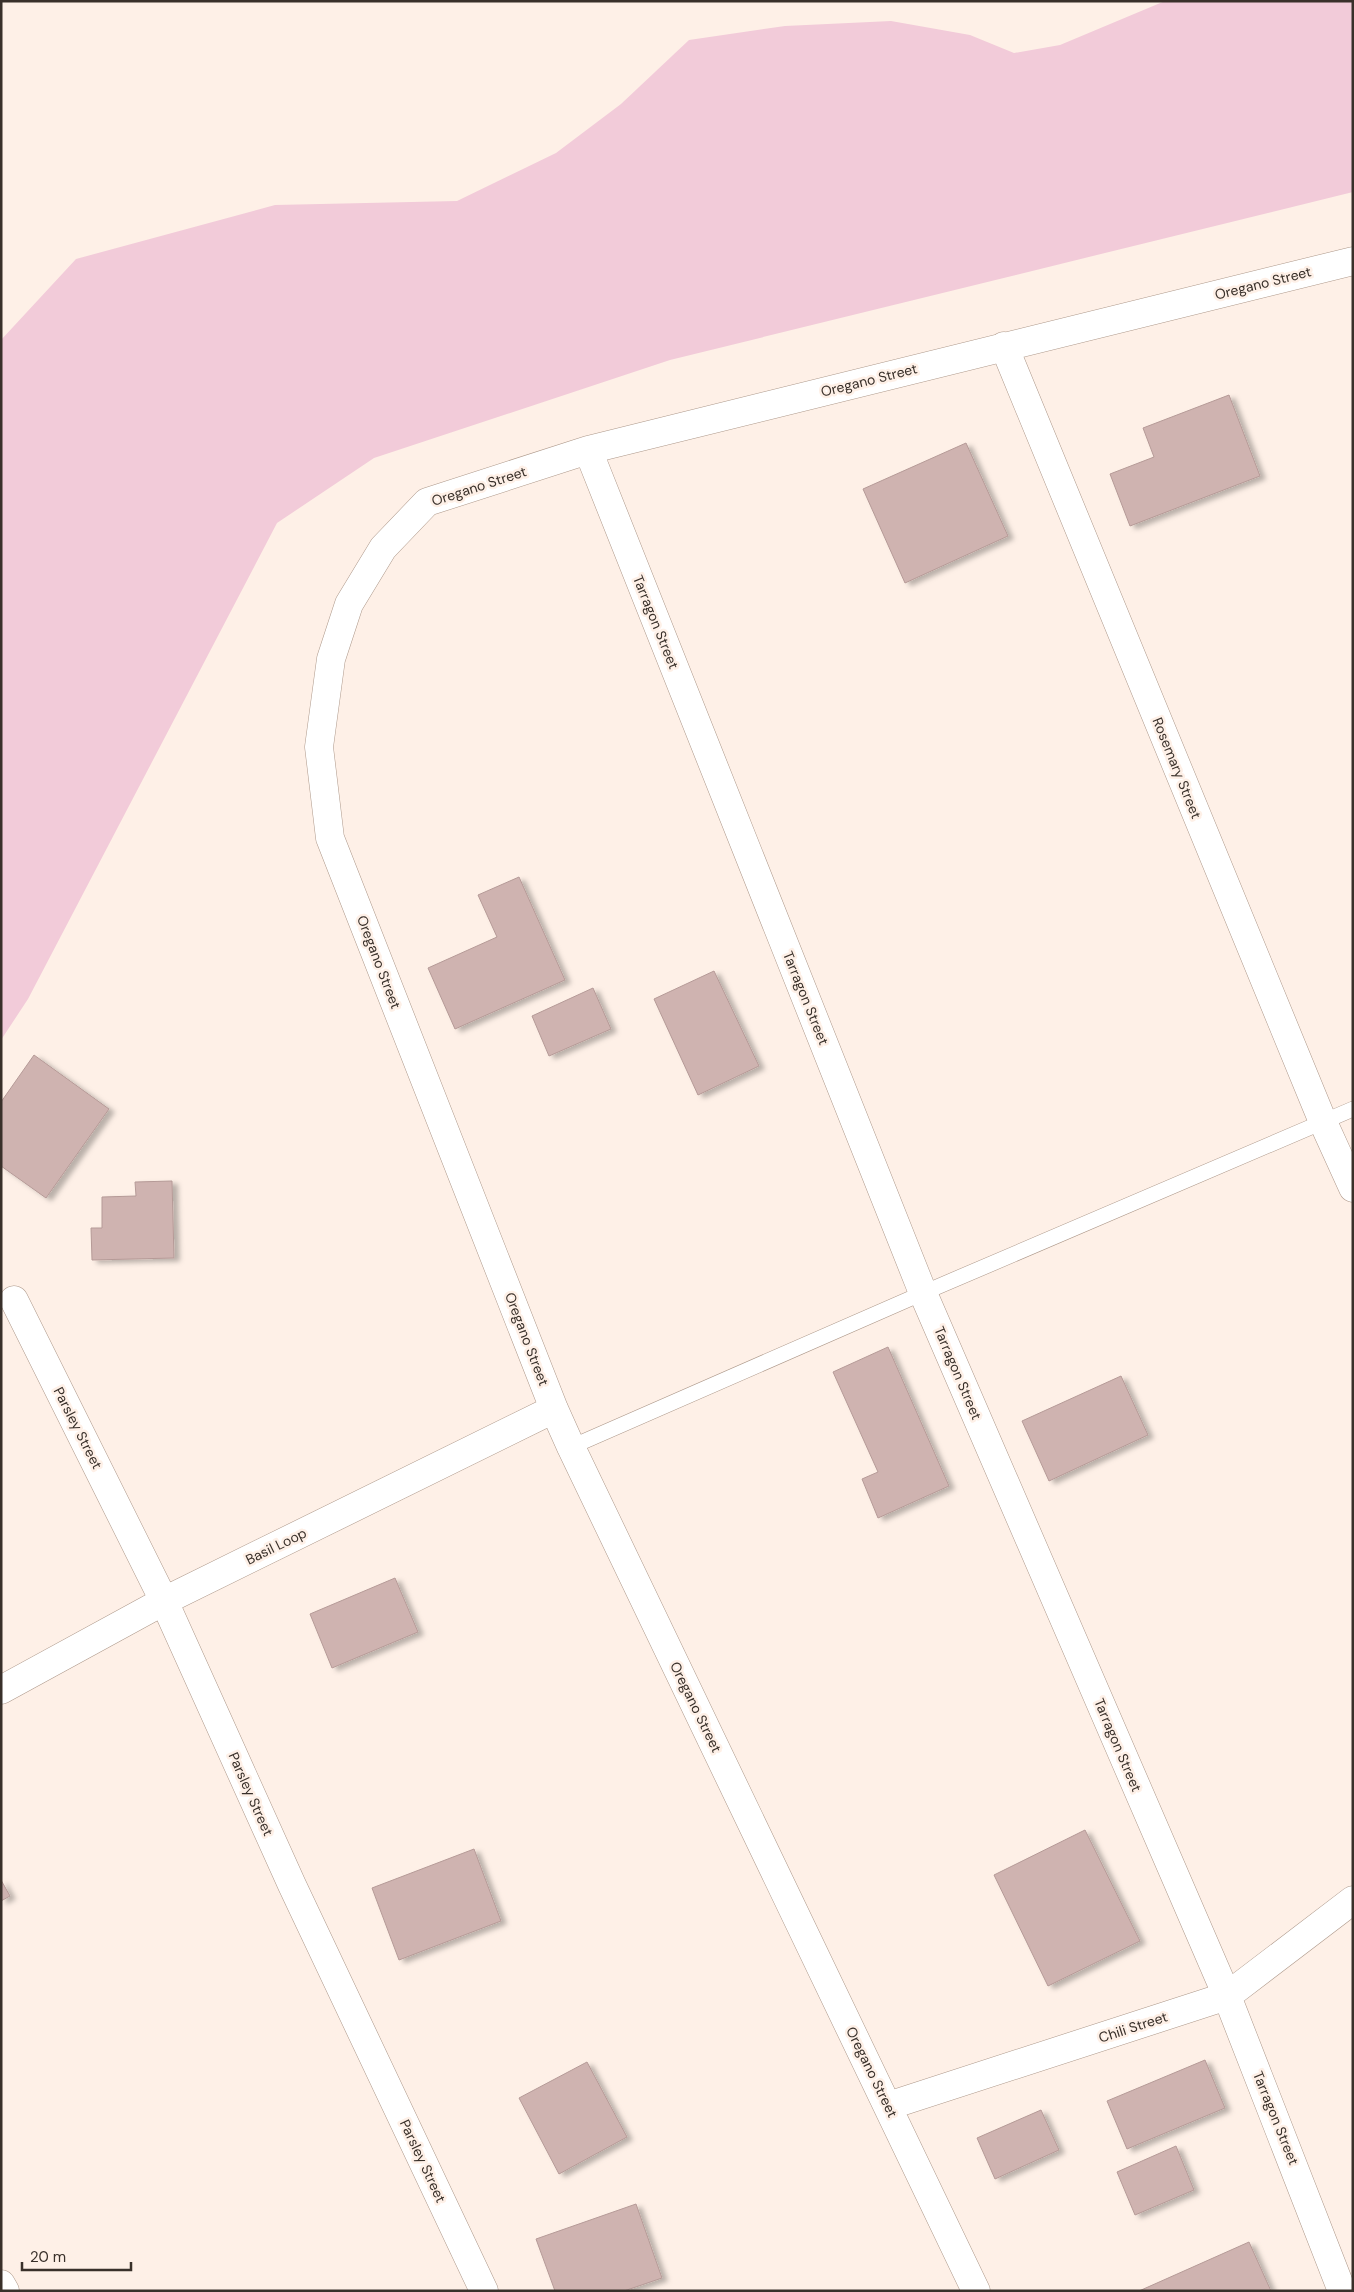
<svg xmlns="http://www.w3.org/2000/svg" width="1354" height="2292" viewBox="0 0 1354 2292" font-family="'DM Sans',sans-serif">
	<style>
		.green { fill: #f2cbd9 }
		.building { fill: #cfb3b0; stroke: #b59a97; filter: url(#shadow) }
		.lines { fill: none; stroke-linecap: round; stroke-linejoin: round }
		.service-casing { stroke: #ad988a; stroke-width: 16 }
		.minor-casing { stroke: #ad988a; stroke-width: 29 }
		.service { stroke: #fff; stroke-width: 15 }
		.minor { stroke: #fff; stroke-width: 28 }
		.labels { text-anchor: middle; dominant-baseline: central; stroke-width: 5; stroke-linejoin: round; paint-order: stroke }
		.street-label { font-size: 14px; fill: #39302a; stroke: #fef0e7 }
	</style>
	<defs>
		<filter id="shadow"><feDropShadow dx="5.5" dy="3" stdDeviation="2.5" flood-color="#0004"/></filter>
	</defs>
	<rect width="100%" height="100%" fill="#fef0e7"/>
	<!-- green -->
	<path class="green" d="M1165,1H1353V192L670,360L374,458L277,523L28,999L1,1040V340L76,259L275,205L457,201L556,153L621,104L689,40L785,26L891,21L970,35L1014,53L1060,45Z"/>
	<!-- building -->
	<path class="building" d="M1229,395L1260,476L1130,526L1110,474L1154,457L1143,428Z
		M966,443L1008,536L905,583L863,489Z
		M519,877L565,980L455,1029L428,968L497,937L478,895Z
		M714,971L759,1066L698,1095L654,999Z
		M593,988L611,1029L549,1056L532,1016Z
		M34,1055L109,1109L46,1198L1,1166V1102Z
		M172,1181L174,1258L92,1260L91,1228H102V1197L136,1196L135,1182Z
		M888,1347L949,1486L878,1518L862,1479L878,1472L833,1372Z
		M1121,1376L1148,1435L1049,1481L1022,1421Z
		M395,1578L418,1632L332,1668L310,1614Z
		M1085,1830L1140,1941L1048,1986L994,1875Z
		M474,1849L501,1921L399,1960L372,1888Z
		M1,1880L10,1896L1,1901Z
		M1205,2060L1225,2108L1127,2149L1107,2101Z
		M587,2062L627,2137L559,2174L519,2098Z
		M1041,2110L1059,2150L995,2179L977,2138Z
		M1176,2146L1194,2190L1135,2215L1117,2172Z
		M636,2204L662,2278L624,2291H555L536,2239Z
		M1249,2242L1271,2291H1139Z"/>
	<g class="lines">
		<defs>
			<path id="service" d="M571,1447L923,1293L1353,1109"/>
			<path id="minor" d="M1004,346L1323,1122L1353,1188
				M588,450L923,1293L1227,1996L1342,2291
				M14,1300L164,1601L292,1885L484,2291
				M1,1690L164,1601L554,1409
				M888,2106L1227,1996L1353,1900
				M1,2284L5,2291
				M976,2291L571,1447L554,1409L330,838L319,747L331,659L349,604L383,548L427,502L588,450L1353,261"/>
		</defs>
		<!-- service casing -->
		<use href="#service" class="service-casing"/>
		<!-- minor casing -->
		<use href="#minor" class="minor-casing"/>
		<!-- service -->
		<use href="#service" class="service"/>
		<!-- minor -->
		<use href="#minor" class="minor"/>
	</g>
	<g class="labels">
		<!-- street labels -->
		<g class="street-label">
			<text transform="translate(1263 283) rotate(-14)">Oregano Street</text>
			<text transform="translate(869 380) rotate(-14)">Oregano Street</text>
			<text transform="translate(479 486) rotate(-18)">Oregano Street</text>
			<text transform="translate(656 622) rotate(68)">Tarragon Street</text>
			<text transform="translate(1177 768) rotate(68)">Rosemary Street</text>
			<text transform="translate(379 962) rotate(69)">Oregano Street</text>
			<text transform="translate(806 998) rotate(68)">Tarragon Street</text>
			<text transform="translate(527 1339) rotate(69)">Oregano Street</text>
			<text transform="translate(958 1373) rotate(67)">Tarragon Street</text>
			<text transform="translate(78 1428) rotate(63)">Parsley Street</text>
			<text transform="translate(276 1546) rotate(-26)">Basil Loop</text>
			<text transform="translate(696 1707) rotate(64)">Oregano Street</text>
			<text transform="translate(1118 1745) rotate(67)">Tarragon Street</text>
			<text transform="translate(251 1794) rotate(66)">Parsley Street</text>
			<text transform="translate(1133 2027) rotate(-18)">Chili Street</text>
			<text transform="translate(872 2072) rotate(64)">Oregano Street</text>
			<text transform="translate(1276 2118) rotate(68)">Tarragon Street</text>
			<text transform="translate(423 2161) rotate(65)">Parsley Street</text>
		</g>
	</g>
	<!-- border -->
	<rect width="1354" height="2292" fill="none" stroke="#39302a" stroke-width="5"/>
	<!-- scale -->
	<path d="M22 2262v8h109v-8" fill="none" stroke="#39302a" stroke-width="2.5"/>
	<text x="30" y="2262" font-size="15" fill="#39302a" stroke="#fef0e7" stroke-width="4" paint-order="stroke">20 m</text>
</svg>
